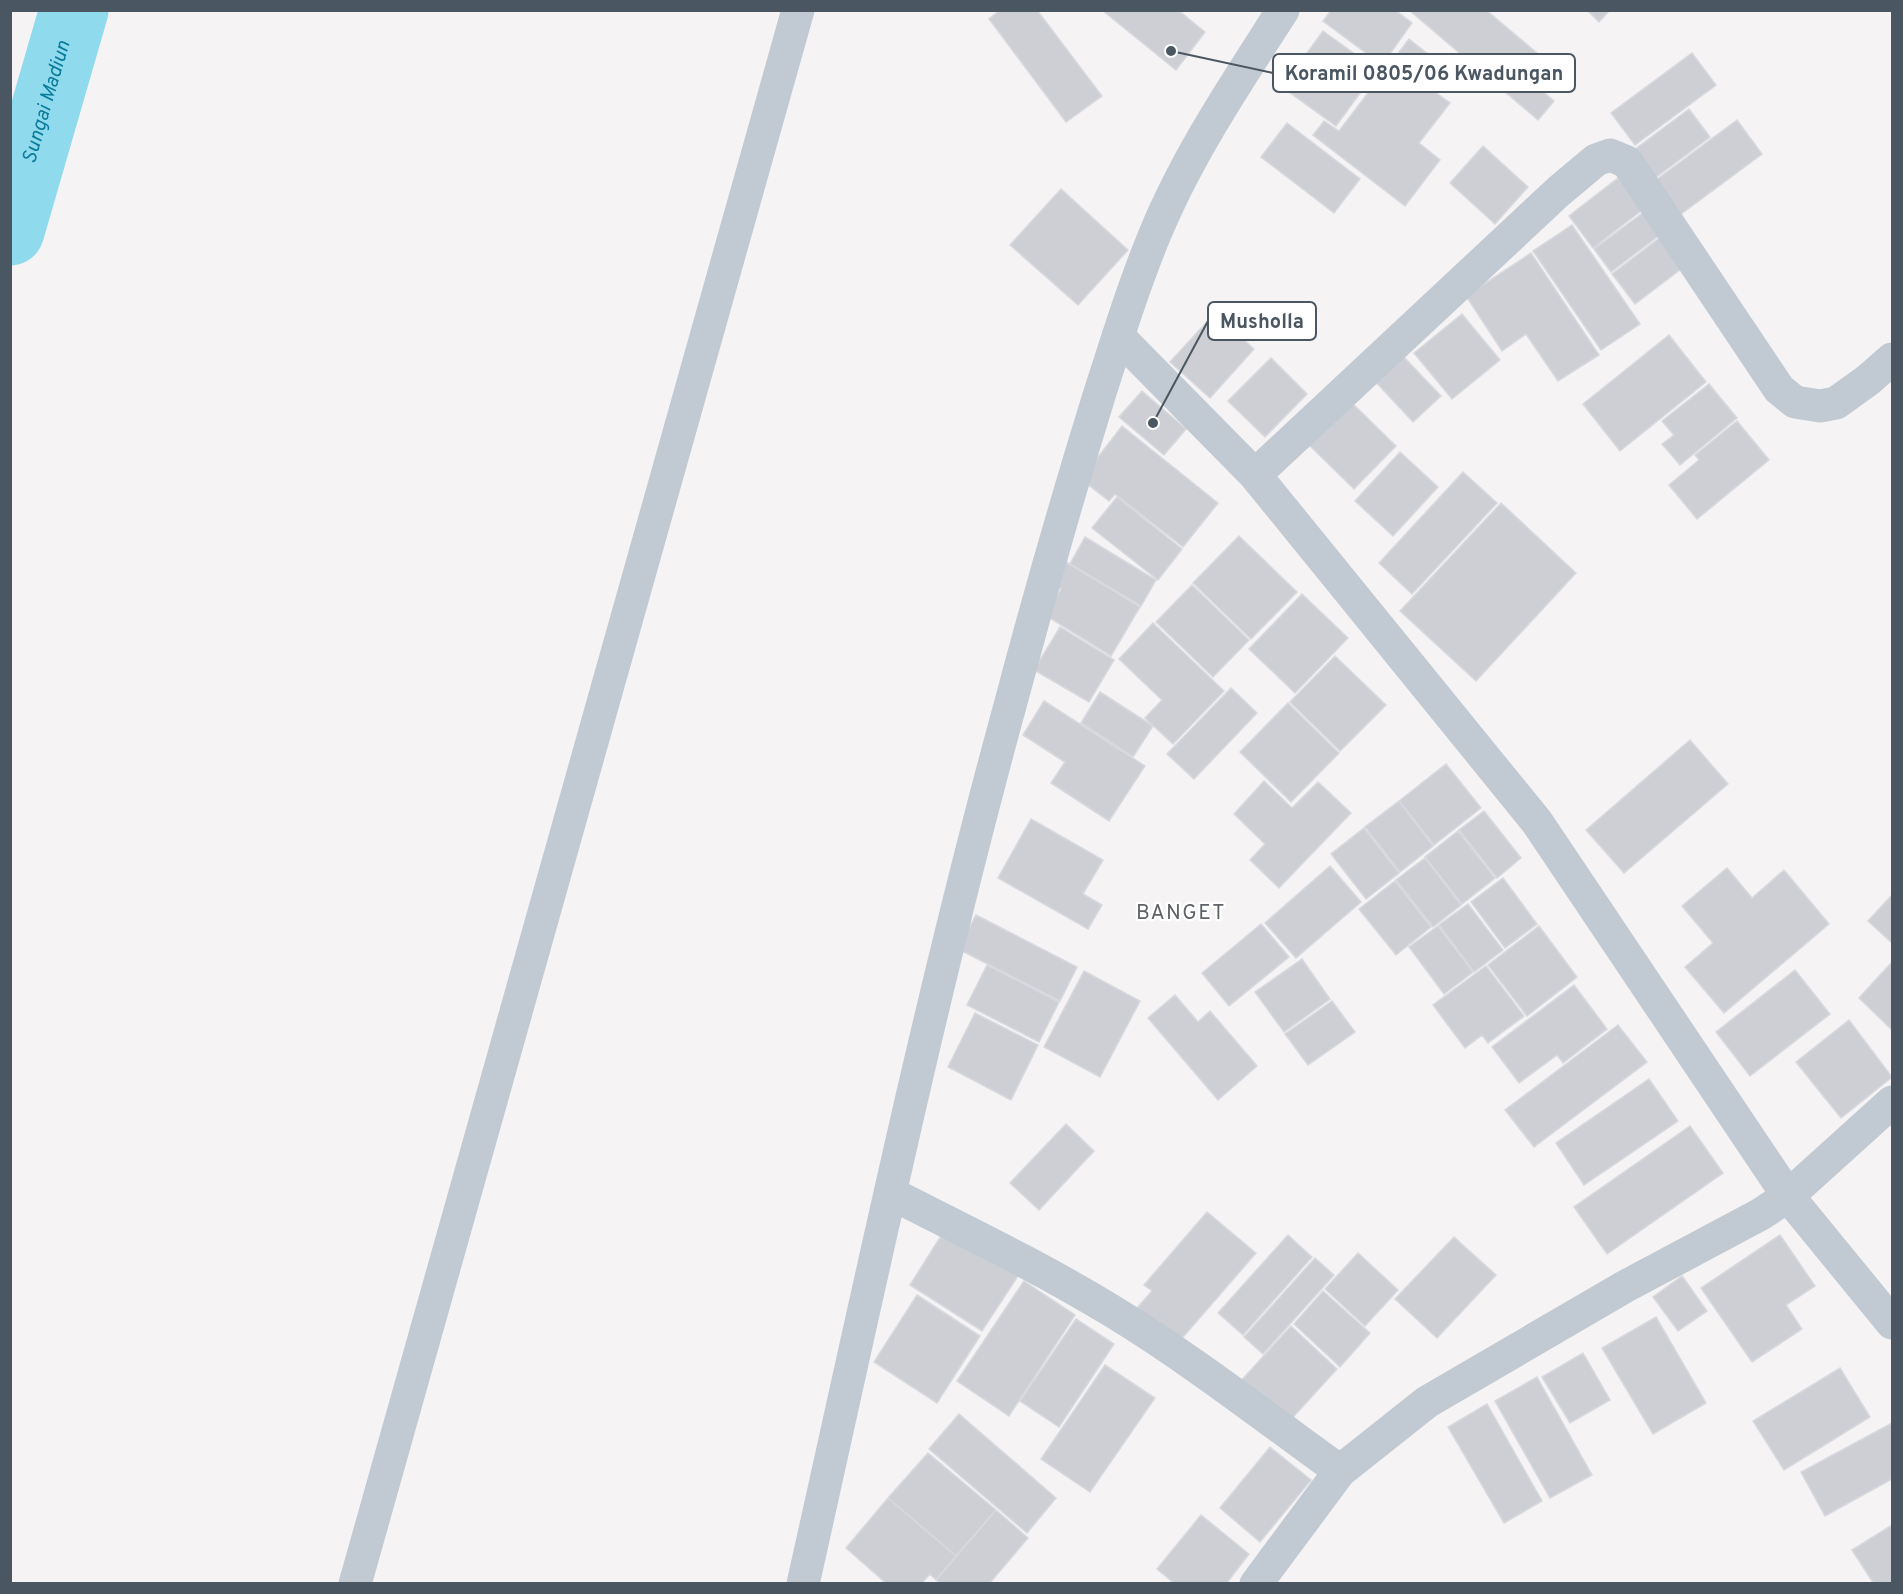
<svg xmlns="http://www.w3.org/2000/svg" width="1903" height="1594" viewBox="0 0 1903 1594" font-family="Overpass,sans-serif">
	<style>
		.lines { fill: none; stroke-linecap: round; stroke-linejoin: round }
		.river { stroke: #90daee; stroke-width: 69 }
		.building { fill: #cdcfd5; stroke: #d7d9de; stroke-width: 1.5 }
		.street { stroke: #c1cad2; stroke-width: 33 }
		.labels { text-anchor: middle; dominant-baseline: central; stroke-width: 4.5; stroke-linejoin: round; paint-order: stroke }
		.water-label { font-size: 20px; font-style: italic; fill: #0c7c9b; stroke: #fff }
		.quarter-label { font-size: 21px; letter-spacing: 1.5px; fill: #5f6368; stroke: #fff }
		.leader { fill: none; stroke: #4a5661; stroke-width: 2 }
		.callout-dot { fill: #4a5661; stroke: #fff; stroke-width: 2 }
		.callout { fill: #fff; stroke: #4a5661; stroke-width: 2 }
		.callout-label { font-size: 20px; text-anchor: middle; font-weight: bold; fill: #4a5661 }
	</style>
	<rect width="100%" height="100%" fill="#f5f3f3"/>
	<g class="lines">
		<!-- river -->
		<path class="river" id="s1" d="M10,231L74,10"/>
	</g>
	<!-- building -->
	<path class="building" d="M1000,10H1037L1102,96L1066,122L989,19Z
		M1102,10H1178L1205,32L1176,70Z
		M1331,10H1395L1412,23L1382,65L1323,21Z
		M1409,10H1486L1543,58L1527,78L1554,101L1538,120Z
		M1587,10H1610L1599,22Z
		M1323,31L1377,70L1336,126L1282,87Z
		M1409,39L1451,72L1435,92L1450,103L1419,143L1440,160L1405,206L1313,135L1324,121L1339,131Z
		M1692,53L1716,85L1635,145L1611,113Z
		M1689,109L1710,137L1647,184L1626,156Z
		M1737,120L1762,154L1673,220L1648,186Z
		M1287,123L1360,179L1334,213L1261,157Z
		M1483,146L1528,187L1495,224L1450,183Z
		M1618,178L1642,210L1593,248L1569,216Z
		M1061,189L1128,250L1078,305L1010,245Z
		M1644,212L1661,234L1611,272L1594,249Z
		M1572,225L1640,324L1601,350L1533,251Z
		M1662,236L1685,266L1635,304L1612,274Z
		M1531,253L1599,355L1558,381L1526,334L1502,351L1466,296Z
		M1215,313L1254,349L1210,398L1170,362Z
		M1462,314L1500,360L1452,399L1414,353Z
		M1669,335L1706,382L1620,451L1583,404Z
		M1400,353L1441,396L1413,422L1373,379Z
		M1271,358L1307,394L1265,437L1228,401Z
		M1709,384L1737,418L1680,465L1662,444L1674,435L1662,421Z
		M1142,391L1186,429L1164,455L1119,417Z
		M1350,401L1396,446L1354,489L1308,444Z
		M1737,421L1769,460L1697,519L1669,485L1699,460L1695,455Z
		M1122,426L1218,503L1183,547L1115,494L1109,501L1081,479Z
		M1400,452L1438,487L1393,536L1355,501Z
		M1463,472L1497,503L1412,594L1379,563Z
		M1117,497L1182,549L1158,580L1092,528Z
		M1501,503L1576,573L1476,681L1400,611Z
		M1239,536L1297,592L1251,639L1193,583Z
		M1085,537L1156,580L1141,606L1070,564Z
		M1061,559L1140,607L1111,656L1045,615L1061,589L1047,582Z
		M1192,585L1249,640L1213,677L1156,622Z
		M1302,594L1348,638L1295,693L1249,649Z
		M1153,623L1224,691L1173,744L1145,718L1162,700L1119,659Z
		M1060,627L1114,660L1089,702L1034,670Z
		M1335,656L1386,705L1340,751L1290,702Z
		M1231,688L1257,713L1194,779L1167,754Z
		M1100,692L1153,726L1133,757L1081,723Z
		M1044,701L1145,766L1109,821L1051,783L1065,762L1023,735Z
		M1288,703L1339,753L1291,802L1240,752Z
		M1690,740L1728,784L1624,873L1586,830Z
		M1446,764L1481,808L1434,845L1399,801Z
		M1264,781L1292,808L1318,782L1351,813L1279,888L1250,860L1265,844L1234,814Z
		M1399,801L1433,846L1400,872L1365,827Z
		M1484,811L1521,858L1497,878L1459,830Z
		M1031,819L1103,860L1083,894L1102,905L1088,929L998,878Z
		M1364,828L1399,873L1366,899L1331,854Z
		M1458,831L1495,878L1462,904L1425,857Z
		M1425,858L1461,905L1433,927L1396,880Z
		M1330,866L1361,902L1296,958L1265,923Z
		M1727,868L1752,898L1784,870L1829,924L1724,1013L1685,967L1713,943L1682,906Z
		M1503,878L1537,924L1505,948L1471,902Z
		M1395,881L1431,927L1396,955L1359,909Z
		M1892,895V943L1868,921Z
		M1468,904L1503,950L1474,972L1439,925Z
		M976,915L1077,967L1060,1001L958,949Z
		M1261,924L1289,957L1229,1006L1202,973Z
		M1438,926L1473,972L1444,994L1409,947Z
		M1539,926L1577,977L1527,1016L1488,965Z
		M1302,959L1330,999L1284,1032L1255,992Z
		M1892,962V1030L1859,998Z
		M987,965L1059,1002L1039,1042L967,1005Z
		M1486,966L1524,1016L1488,1043L1482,1035L1465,1048L1433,1005Z
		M1795,970L1830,1014L1750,1076L1716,1032Z
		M1084,971L1140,1001L1100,1077L1044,1047Z
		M1574,985L1607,1029L1563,1063L1557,1055L1519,1083L1492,1047Z
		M1175,995L1198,1022L1210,1011L1257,1066L1218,1100L1148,1018Z
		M1332,1001L1355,1032L1308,1065L1285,1034Z
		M975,1013L1038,1045L1011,1100L948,1067Z
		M1849,1020L1892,1077L1841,1118L1796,1062Z
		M1618,1025L1647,1062L1534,1147L1505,1110Z
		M1649,1079L1678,1121L1584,1185L1556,1143Z
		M1066,1124L1094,1151L1039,1210L1010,1183Z
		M1690,1126L1723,1173L1607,1254L1574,1207Z
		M1207,1212L1256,1253L1178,1343L1137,1308L1152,1291L1144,1285Z
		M946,1228L1018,1276L982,1331L910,1285Z
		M1288,1235L1312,1257L1243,1335L1218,1313Z
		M1780,1235L1815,1286L1786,1305L1802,1329L1752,1362L1701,1288Z
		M1454,1237L1496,1275L1437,1338L1395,1299Z
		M1358,1253L1398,1290L1365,1326L1325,1289Z
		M1315,1258L1334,1275L1263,1354L1244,1337Z
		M1682,1276L1707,1311L1678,1331L1653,1297Z
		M1024,1281L1075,1315L1009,1416L957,1381Z
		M1323,1291L1370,1333L1340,1367L1294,1324Z
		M917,1295L980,1336L937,1403L874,1362Z
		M1656,1317L1706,1403L1653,1434L1602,1348Z
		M1076,1319L1114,1344L1059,1427L1020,1401Z
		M1291,1326L1337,1369L1285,1426L1238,1384Z
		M1583,1353L1610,1400L1570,1423L1542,1377Z
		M1105,1365L1155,1398L1090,1492L1041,1459Z
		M1840,1368L1870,1417L1784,1470L1753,1421Z
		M1537,1377L1592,1475L1550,1498L1495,1401Z
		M1487,1404L1542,1501L1504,1523L1448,1427Z
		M959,1414L1056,1498L1027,1533L929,1449Z
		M1892,1423V1479L1825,1516L1801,1472Z
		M1270,1447L1311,1480L1260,1542L1220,1508Z
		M928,1453L996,1510L956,1556L888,1498Z
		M888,1498L956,1556L936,1580L930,1574L921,1584H887L846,1548Z
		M996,1510L1028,1538L989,1584H941L936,1580Z
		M1201,1515L1249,1554L1226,1584H1175L1157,1569Z
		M1892,1525V1584H1874L1852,1550Z"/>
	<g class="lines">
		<!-- street -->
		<path class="street" d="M1118,336L1255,475L1537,822L1788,1196L1892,1323
			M1255,475L1559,191L1596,160L1610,155L1627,162L1779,389L1795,402L1820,406L1836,403L1868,380L1892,359
			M890,1193C965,1231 1040,1267 1112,1311C1191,1359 1265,1417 1340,1471
			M355,1584L798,10
			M803,1584C869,1289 931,993 1011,702C1038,600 1067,499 1098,399C1116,343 1133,287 1155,234C1188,154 1237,82 1283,10
			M1256,1584L1340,1471L1427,1402L1626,1286L1761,1214L1788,1196L1892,1102"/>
	</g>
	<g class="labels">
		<!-- water labels -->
		<g class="water-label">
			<text stroke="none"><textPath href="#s1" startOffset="134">Sungai Madiun</textPath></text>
		</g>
		<!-- quarter labels -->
		<g class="quarter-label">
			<text x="1181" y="913">BANGET</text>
		</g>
	</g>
	<!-- callouts -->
	<path class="leader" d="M1171 51L1273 73M1153 423L1208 321"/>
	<g class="callout-dot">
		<circle cx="1171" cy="51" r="6"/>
		<circle cx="1153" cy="423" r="6"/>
	</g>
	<g class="callout">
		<rect x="1273" y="54" width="302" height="38" rx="6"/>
		<rect x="1208" y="302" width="108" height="38" rx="6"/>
	</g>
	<g class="callout-label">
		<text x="1424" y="80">Koramil 0805/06 Kwadungan</text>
		<text x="1262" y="328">Musholla</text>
	</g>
	<!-- border -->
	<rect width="1903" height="1594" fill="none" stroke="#4a5661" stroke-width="24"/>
</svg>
